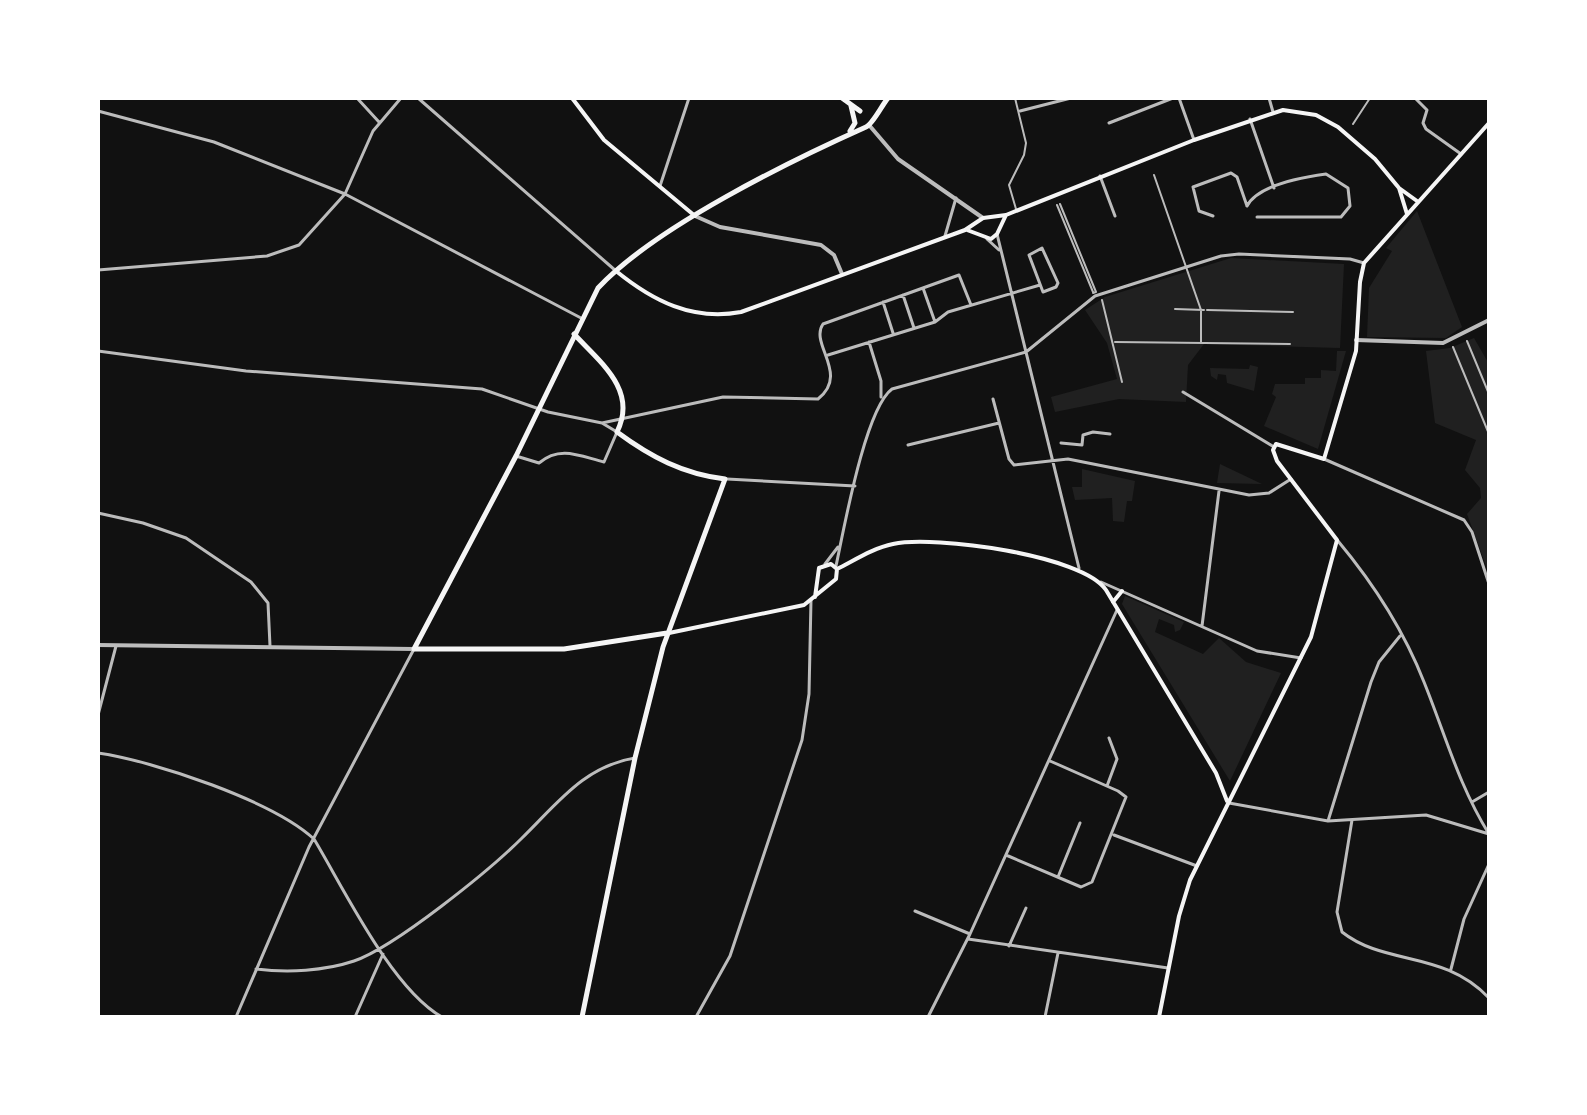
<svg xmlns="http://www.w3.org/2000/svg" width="1587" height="1115" viewBox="0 0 1587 1115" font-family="'Sofia Sans Condensed',sans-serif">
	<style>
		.green { fill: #202020 }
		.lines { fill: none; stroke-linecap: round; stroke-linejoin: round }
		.service { stroke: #bcbcbc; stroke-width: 2 }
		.pedestrian { stroke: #bcbcbc; stroke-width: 2 }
		.minor { stroke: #bcbcbc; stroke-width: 3 }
		.tertiary { stroke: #bcbcbc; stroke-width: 4 }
		.secondary { stroke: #f5f5f5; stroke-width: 4 }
		.primary { stroke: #f5f5f5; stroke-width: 5 }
	</style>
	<rect width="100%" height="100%" fill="#111"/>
	<!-- green -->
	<path class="green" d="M1417,211L1462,327L1446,338L1367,337L1369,288L1392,251L1386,248Z
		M1231,258L1344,264L1340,348L1204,344L1188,365L1186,402L1119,399L1055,412L1051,397L1117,379L1107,343L1085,310L1105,297Z
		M1474,338L1489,364V574L1467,514L1481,498L1480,488L1465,470L1476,440L1435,423L1426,351L1450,348Z
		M1337,351H1346L1318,449L1264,426L1276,397L1272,394L1275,384H1305V378H1321V370L1336,371Z
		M1250,365L1258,367L1254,391L1227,383L1226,375L1218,374L1217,380L1211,376L1210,368L1249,369Z
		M1220,464L1262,484L1217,483Z
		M1082,469L1135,481L1132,501H1127L1124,522L1113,521L1112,498L1075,500L1072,487H1082Z
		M1125,596L1184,622L1180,630L1175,632L1174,625L1159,619L1155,632L1203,654L1219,638L1246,662L1281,673L1230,781L1122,604Z"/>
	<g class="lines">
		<!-- service -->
		<path class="service" d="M1015,98L1026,143L1024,155L1009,185L1016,209"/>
		<!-- pedestrian -->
		<path class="pedestrian" d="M1353,124L1370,98
			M1154,175L1201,310V343
			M1060,204L1096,292L1093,293
			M1057,205L1093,292
			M1102,300L1122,382
			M1175,309L1204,310
			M1207,310L1293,312
			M1467,341L1489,394
			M1115,342L1290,344
			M1453,347L1489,434"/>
		<!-- minor -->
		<path class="minor" d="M357,98L379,122
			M418,98L616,271
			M1179,98L1194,140
			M1269,98L1273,112
			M1415,98L1427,110L1423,123L1426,129L1461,154
			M98,111L214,142L345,194L581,318
			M1020,111L1071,98
			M1250,119L1274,188
			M1109,123L1173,98
			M1100,176L1115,216
			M660,186L689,98
			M1247,206C1258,185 1304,177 1326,174L1348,188L1350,206L1341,217H1257
			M1213,216L1199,211L1193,187L1231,173L1237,177L1247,206
			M997,234L1079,568
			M945,236L956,198
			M987,239L999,250
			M1042,248L1058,283L1056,287L1043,292L1029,255Z
			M98,270L267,256L299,245L345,194L373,131L401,98
			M923,288L935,322
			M903,295L914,328
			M883,302L893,333
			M869,342L881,381V397
			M98,351L246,371L482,389L548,412L602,423L617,432L604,462C580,456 560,445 539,463L516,456
			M828,355L935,322L948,312L1040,285
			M1183,392L1274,447
			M993,399L1009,459L1014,465L1068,459L1249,495L1269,493L1291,479
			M602,423L723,397L818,399C850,374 809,344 823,324L959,275L971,305
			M1061,443L1082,445L1083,435L1093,432L1110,434
			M908,445L999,423
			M1324,459L1464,520L1472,532L1489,584
			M727,479L855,486
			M98,513L143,523L186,538L251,582L268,603L270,646
			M1338,541C1373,583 1404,631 1424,682C1445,734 1459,786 1489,834
			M825,564L838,547
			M836,566C844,529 865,409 892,389L1026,352L1095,296L1221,256L1239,254L1350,259L1364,263
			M1101,582L1257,651L1301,658
			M1202,626L1219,491
			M98,715L116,646
			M98,753C154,761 273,801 314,839C344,889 392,989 442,1017
			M1107,786L1117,759L1109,738
			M1472,802L1489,792
			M1229,803L1328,821L1426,815L1489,834
			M1352,820L1337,912L1342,932C1385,966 1444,950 1489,998
			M1328,821L1371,682L1379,662L1400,636
			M1114,835L1197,866
			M1006,855L1081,887L1092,882L1126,797L1118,791L1050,761
			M1058,877L1080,823
			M915,911L970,934
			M968,939L1168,968
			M1009,946L1026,908
			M256,969C288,973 324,971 354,961C395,947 490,870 522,838C557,804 584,766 635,758
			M1451,969L1464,919L1489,864
			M236,1017L309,847L414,649
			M355,1017L383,954
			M696,1017L730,956L802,740L809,694L811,600
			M928,1017L970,934L1117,610
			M1045,1017L1058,953"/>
		<!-- tertiary -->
		<path class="tertiary" d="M869,125L898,159L983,218
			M695,216L720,227L821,245L834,255L842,274
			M1356,340L1443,343L1489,320
			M98,645L414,649"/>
		<!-- secondary -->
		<path class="secondary" d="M572,98L604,140L695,216
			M1399,188L1407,214
			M967,230L991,239L997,234L1006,215
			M616,271C653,301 692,321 741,312L965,230L983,218L1006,215L1194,140L1283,110L1316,115L1338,127L1375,159L1399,188L1417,201
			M837,569C855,560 873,548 893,544C934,535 1083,555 1106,590L1216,773L1227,801
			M1113,602L1122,591
			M669,633L804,605L836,579L837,569L831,564L819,568L815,597
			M1159,1017L1179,916L1190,880L1311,637L1337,540L1277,461L1273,450L1276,444L1324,459L1356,351L1360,282L1364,263L1489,123"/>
		<!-- primary -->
		<path class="primary" d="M842,98L860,111
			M850,131L855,123L851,106
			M574,334C600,362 638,390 617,432C651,457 683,474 725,479L663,647L635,758L582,1017
			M667,633L564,649H414L516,456L598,288C655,227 790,161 866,127C873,124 882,105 888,98"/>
	</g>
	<!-- border -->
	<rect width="1587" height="1115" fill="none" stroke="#ffffff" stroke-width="200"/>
</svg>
